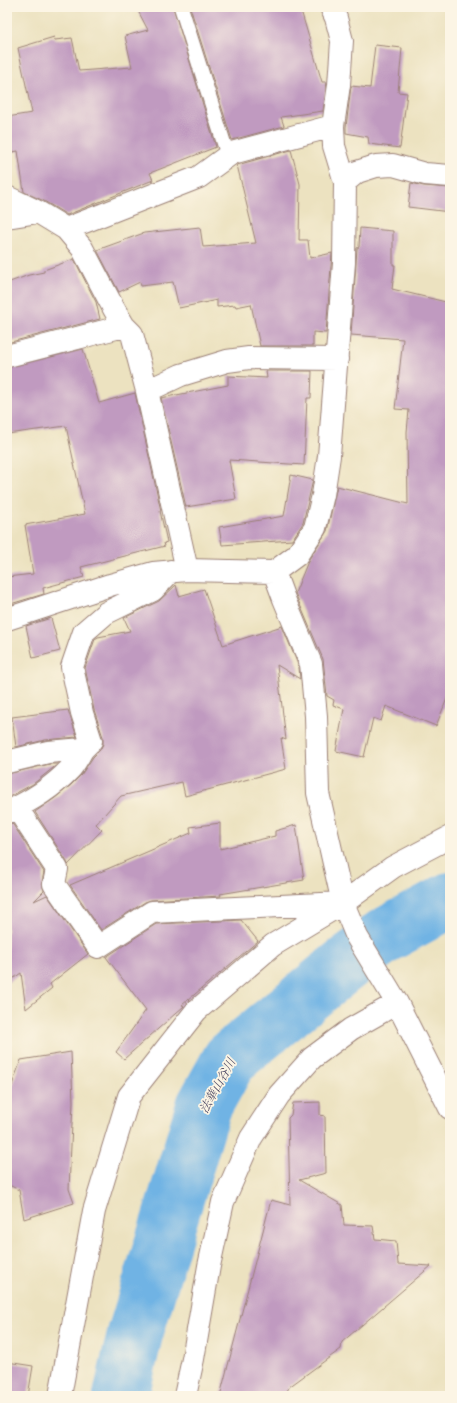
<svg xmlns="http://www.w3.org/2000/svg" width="457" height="1403" viewBox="0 0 457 1403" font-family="'IM FELL English','Noto Serif JP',serif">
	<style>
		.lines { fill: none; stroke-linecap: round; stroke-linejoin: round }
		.river { stroke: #6fb3e4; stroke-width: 56 }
		.building { fill: #c09ac0 }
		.service-casing { stroke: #9b8076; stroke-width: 16 }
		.minor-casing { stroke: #9b8076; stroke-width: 24 }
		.service { stroke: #fff; stroke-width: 14 }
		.minor { stroke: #fff; stroke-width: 22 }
		.labels { text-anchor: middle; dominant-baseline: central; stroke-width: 3.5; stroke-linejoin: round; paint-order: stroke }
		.water-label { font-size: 12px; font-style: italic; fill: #57536c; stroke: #fcf5e5 }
	</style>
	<rect width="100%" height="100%" fill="#fcf5e5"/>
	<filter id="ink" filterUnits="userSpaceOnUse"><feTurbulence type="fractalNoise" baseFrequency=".025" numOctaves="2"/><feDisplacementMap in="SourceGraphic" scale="8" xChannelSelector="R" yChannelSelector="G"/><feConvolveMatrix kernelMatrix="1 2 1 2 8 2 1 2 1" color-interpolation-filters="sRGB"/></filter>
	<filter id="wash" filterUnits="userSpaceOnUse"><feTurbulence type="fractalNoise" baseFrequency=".012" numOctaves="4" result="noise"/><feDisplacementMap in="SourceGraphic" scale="16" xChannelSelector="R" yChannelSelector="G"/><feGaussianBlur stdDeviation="0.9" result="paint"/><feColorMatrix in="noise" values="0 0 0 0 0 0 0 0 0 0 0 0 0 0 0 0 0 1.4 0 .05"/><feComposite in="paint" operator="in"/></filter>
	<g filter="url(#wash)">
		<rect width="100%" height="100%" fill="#ece2c0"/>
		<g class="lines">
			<!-- river -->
			<path class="river" d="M121,1396L135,1334L204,1106L230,1059L346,964L386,935L450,900"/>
		</g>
		<g id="blocks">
			<!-- building -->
			<path class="building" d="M136,7H173L216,147L150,173L153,180L67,215L44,201L24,192L18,151L7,153V117L32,113L18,48L54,37L55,40L72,38L79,71L132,67L125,36L148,30Z
				M190,7H300L322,82H327L323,111L281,117L284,126L232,140Z
				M375,45L402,48L398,92L407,93L400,148L369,144L368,137L346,133V127L351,86L370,88Z
				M291,150L300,184L299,240H308L310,258L332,253L326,333L313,332V346H260L251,304L236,307L235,305L217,307V300L179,308L173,282L141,286L140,282L119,292L97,250L144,233L200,227L203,247L256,243L237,165Z
				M411,183L424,186L450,188V212L408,207Z
				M360,228L393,231V265H395L392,289L450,303V691L436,726L386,706L381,721L373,718L364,757L336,751L344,709L333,705L334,700L327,696L323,659L295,593L309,559L327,531L337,486L408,504L407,432L409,410L395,409L403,339L351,335L357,248L359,247Z
				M74,259L96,302L100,319L7,343V283L29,275L44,272V270Z
				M83,349L99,403L135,393L161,511H160L167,542L164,543L165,546L81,567L84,577L43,588L44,594L7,605V577L33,574L25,525L85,514L66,426L7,434V368Z
				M266,371H312L311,398H307L304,465L229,460L236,499L186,507L161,398L228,385V376L267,378Z
				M291,475L313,480L303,523L292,540L222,545L219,527L284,516Z
				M176,585L179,596L204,589L223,645L282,626L299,667L300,679L277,665L286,740L281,738L286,769L185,796L182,782L121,796L96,824L102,830L68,865L67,862L35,812L55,798L71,785L81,775L93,757L100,750L103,744V737L94,710L85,668L95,639L98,637L130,631L124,618L159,601Z
				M51,618L60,651L33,658L26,626Z
				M68,710L77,737L45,740L16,747L12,717Z
				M50,764H58L33,784L7,798V774Z
				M12,823L44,872L42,882L44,891L34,901L47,895L88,954L50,984L52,988L26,1009L21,973L7,983V824Z
				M220,823V849L275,836V831L296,825L304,880L220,894L221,896L151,900L145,902L101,930L70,885L191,833L190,827Z
				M241,920L258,941L182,1005L184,1006L124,1059L116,1052L146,1010L106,957L156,924Z
				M71,1052L73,1102L69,1189L74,1203L24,1219L19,1190L7,1184V1099L21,1060Z
				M320,1102V1115L325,1116L326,1173L299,1180L342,1205L344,1225L373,1226L375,1239L396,1241L398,1264L431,1266L342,1342L341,1349L289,1387L285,1396H220L271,1200L290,1205L288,1118L291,1115L293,1103Z
				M7,1362L33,1366L28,1396H7Z"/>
		</g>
	</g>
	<g filter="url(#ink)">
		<use href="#blocks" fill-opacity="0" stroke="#9b8076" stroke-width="1"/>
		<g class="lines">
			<defs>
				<path id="service" d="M181,7L228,156"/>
				<path id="minor" d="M345,182L357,172L376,166L393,165L425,174L450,176
					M7,197L38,212L66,229L82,248L114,309L124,326L132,334L147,391L187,570
					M7,217L38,212
					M66,229L199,177L232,153L333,126
					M7,356L124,326
					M147,391L181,375L227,361L249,358L337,359
					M274,572L284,599L311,664L316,716L318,793L343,903L357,937L397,1003L450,1108
					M7,619L110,585L153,573L187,570L274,572L297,555L315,528L323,495L329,456L344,263L345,182L334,146L333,126L339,85L342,41L336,18L331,7
					M7,762L48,752L83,749L91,741L82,713L72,667L84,632L106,613L153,590L171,571
					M17,808L57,869L54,884L98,947L152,912L342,903
					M7,812C29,802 52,788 69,770C75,764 79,755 83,749
					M60,1396L94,1211L129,1096L196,1011L273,945L343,903L393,867L450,837
					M185,1396L193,1359L209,1266L223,1202L251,1138L279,1095L312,1058L351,1029L397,1003"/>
			</defs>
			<!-- service casing -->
			<use href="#service" class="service-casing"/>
			<!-- minor casing -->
			<use href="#minor" class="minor-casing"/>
			<!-- service -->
			<use href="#service" class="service"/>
			<!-- minor -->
			<use href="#minor" class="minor"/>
		</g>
	</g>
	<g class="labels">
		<!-- water labels -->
		<g class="water-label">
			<text transform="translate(218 1086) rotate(-61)">法華山谷川</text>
		</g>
	</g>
	<!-- margin -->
	<rect width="457" height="1403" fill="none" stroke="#fcf5e5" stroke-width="24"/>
</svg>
